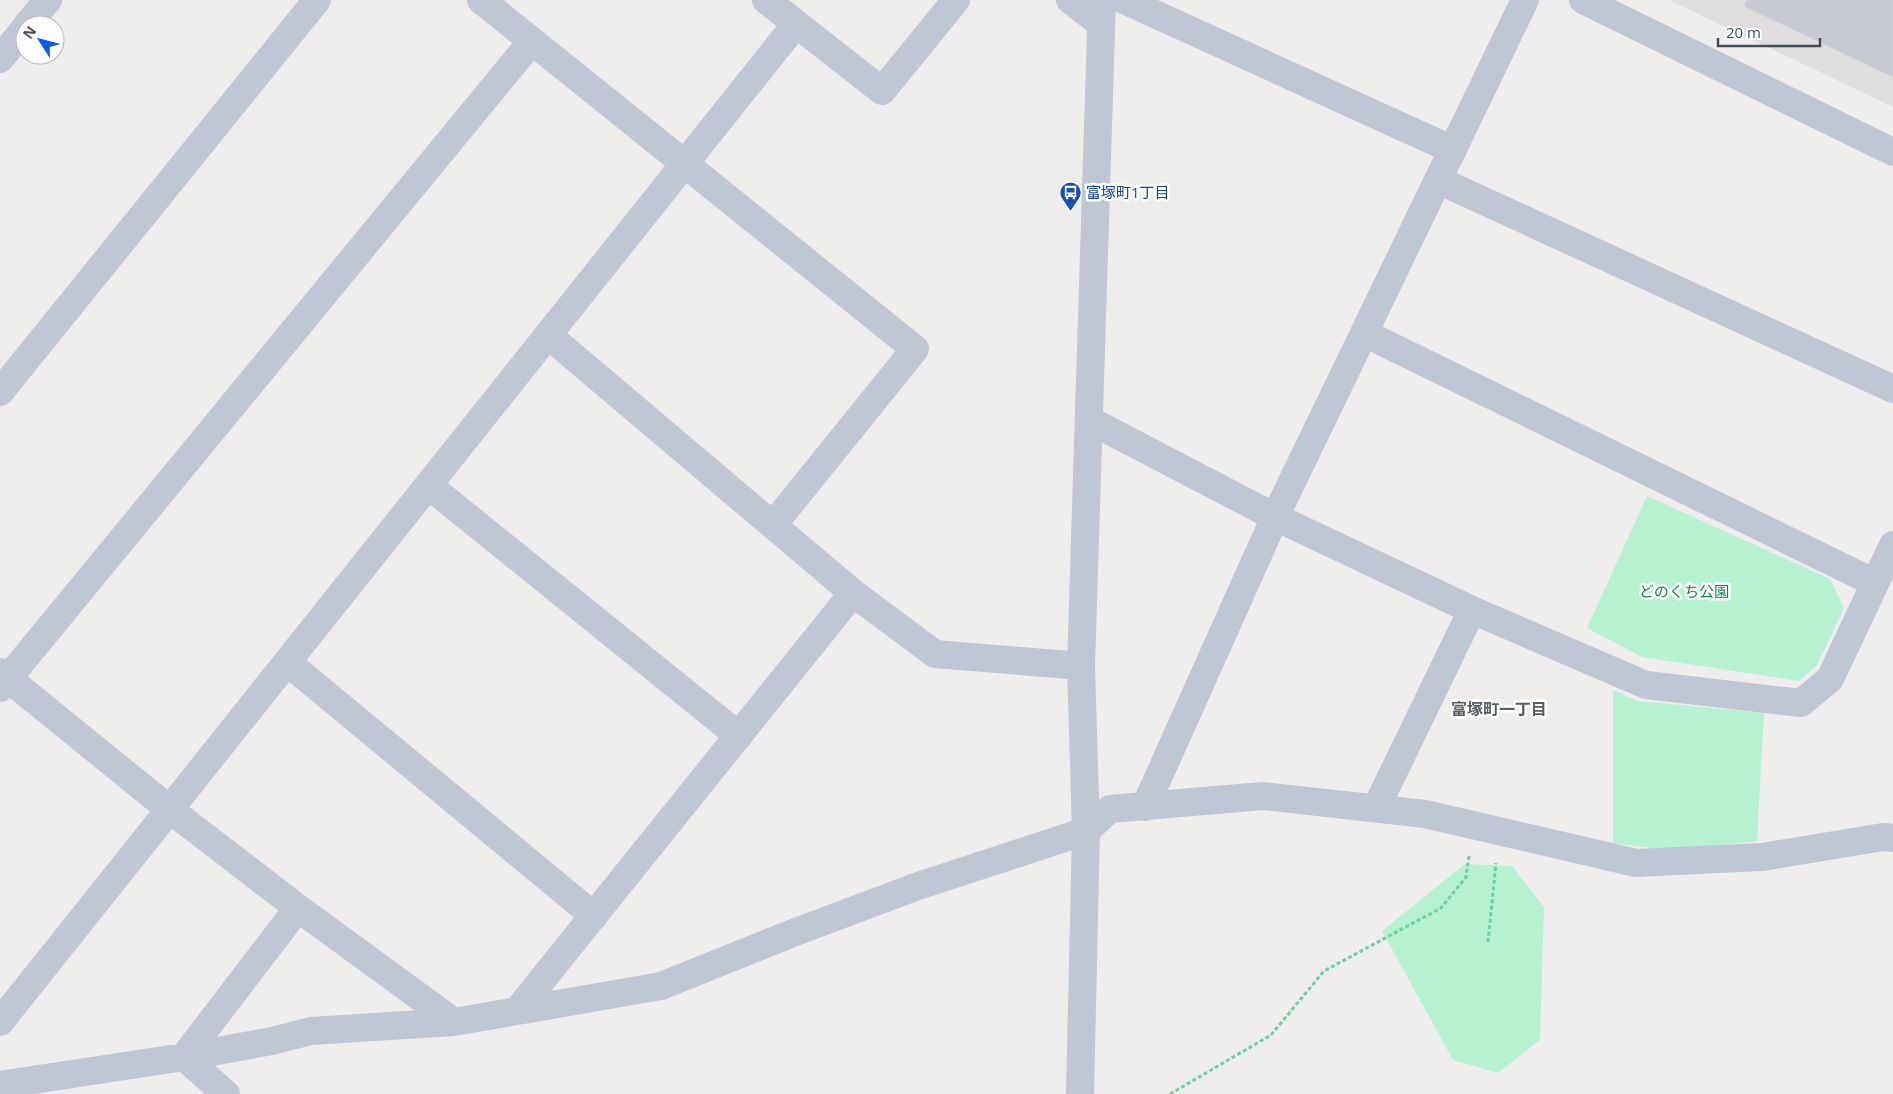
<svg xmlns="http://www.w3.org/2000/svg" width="1893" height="1094" viewBox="0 0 1893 1094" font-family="'Open Sans','Noto Sans JP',sans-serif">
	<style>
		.education { fill: #e0ddde }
		.green { fill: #b6f1d2 }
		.building { fill: #c7cad2; stroke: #cfd1d8 }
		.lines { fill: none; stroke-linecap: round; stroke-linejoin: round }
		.path { stroke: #6dd0a8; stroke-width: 3; stroke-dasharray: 4 2.5; stroke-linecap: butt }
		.minor { stroke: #bec7d3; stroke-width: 28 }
		.tertiary { stroke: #bec7d3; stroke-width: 28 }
		.labels { text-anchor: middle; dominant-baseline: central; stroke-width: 5; stroke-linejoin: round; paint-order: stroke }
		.transit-label { font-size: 15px; fill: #164399; stroke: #fff; text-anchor: start }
		.park-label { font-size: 15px; fill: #117f51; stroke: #fff }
		.neighbourhood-label { font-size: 16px; font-weight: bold; fill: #585c61; stroke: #fff }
	</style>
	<rect width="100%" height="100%" fill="#efecec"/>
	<!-- education -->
	<path class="education" d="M1669,0H1893V107Z"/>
	<!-- green -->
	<path class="green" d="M1647,496L1830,579L1844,608L1817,665L1799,681L1642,657L1587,628Z
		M1613,690L1638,701L1764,713L1757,841L1673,851L1613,843Z
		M1465,864L1512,866L1544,907L1540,1040L1498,1073L1453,1060L1382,931Z"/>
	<!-- building -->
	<path class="building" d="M1747,0H1893V77L1744,6Z"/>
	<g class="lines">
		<!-- path -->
		<path class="path" d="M1488,942L1496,863
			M1170,1094L1271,1035L1324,971L1441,908L1466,877L1469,856"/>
		<!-- minor -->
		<path class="minor" d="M481,0L915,349L773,525
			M766,0L882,91L956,0
			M1070,0L1101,24
			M1124,0L1453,150
			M27,25L48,0
			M0,59L25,28
			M1438,180L1893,389
			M1364,333L1875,583
			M548,335L853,593L935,654L1081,666
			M0,392L317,0
			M1089,420L1275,517L1472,610L1646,685L1801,703L1830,679L1893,545
			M428,485L739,736
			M287,662L594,916
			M0,672L169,809L298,908L454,1022
			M0,688L532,41
			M1145,807L1275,517L1525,0
			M1376,808L1472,610
			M517,1011L853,593
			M0,1022L796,24
			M0,1085L184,1057L272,1041L311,1031L454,1022L661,986L793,933L918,886L1086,831L1110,809L1263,796L1425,814L1636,863L1762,857L1883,837L1893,838
			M226,1094L184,1057L298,908"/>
		<!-- tertiary -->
		<path class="tertiary" d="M1583,0L1893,152
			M1080,1094L1086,831L1081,666L1102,0"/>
	</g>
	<!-- icons -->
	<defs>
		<symbol id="bus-pin" viewBox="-11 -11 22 30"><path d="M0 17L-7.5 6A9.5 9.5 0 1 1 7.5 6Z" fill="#1a4fb4" stroke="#fff"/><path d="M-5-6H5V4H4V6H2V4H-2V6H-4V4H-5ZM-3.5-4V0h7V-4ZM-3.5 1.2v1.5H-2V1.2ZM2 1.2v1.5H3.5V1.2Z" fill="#fff"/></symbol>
	</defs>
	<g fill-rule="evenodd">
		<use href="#bus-pin" x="1058" y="180" width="25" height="34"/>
	</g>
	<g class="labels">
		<!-- transit labels -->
		<g class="transit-label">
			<text x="1086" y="192">富塚町1丁目</text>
		</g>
		<!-- park labels -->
		<g class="park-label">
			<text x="1684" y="591">どのくち公園</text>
		</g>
		<!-- neighbourhood labels -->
		<g class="neighbourhood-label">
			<text x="1499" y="709">富塚町一丁目</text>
		</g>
	</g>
	<!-- north arrow -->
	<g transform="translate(40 40) rotate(306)"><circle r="24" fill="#ffffff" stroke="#b4b8bd"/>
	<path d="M0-4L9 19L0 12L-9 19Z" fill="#0f5ae6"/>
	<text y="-8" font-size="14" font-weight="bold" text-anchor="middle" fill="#434e5a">N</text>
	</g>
	<!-- scale -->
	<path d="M1718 38v8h102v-8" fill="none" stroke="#434e5a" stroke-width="2.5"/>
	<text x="1726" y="38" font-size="15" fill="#434e5a" stroke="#ffffff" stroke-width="4" paint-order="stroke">20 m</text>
</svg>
